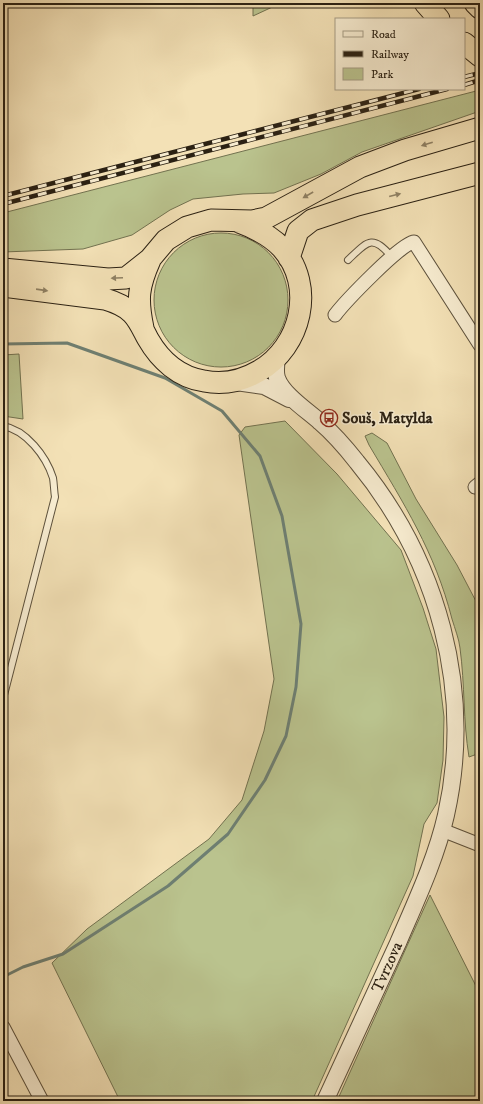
<svg xmlns="http://www.w3.org/2000/svg" width="483" height="1104" viewBox="0 0 483 1104" font-family="'IM FELL DW Pica',serif">
	<style>
		.green { fill: #bac38e; stroke: #727250 }
		.lines { fill: none; stroke-linecap: round; stroke-linejoin: round }
		.stream { stroke: #6e7f72; stroke-width: 3 }
		.service-casing { stroke: #5d513c; stroke-width: 8 }
		.minor-casing { stroke: #5d513c; stroke-width: 15 }
		.tertiary-casing { stroke: #5d513c; stroke-width: 18 }
		.trunk-casing { stroke: #2b2113; stroke-width: 23 }
		.service { stroke: #f7ecd0; stroke-width: 6 }
		.minor { stroke: #f7ecd0; stroke-width: 13 }
		.tertiary { stroke: #f7ecd0; stroke-width: 16 }
		.trunk { stroke: #f3e1b6; stroke-width: 21 }
		.rail-casing { stroke: #2b2113; stroke-width: 4.5 }
		.rail { stroke: #f7ecd0; stroke-width: 3; stroke-dasharray: 9; stroke-linecap: butt }
		.oneway { fill: #8f8164 }
		.labels { text-anchor: middle; dominant-baseline: central; stroke-width: 3; stroke-linejoin: round; paint-order: stroke }
		.poi-label { font-size: 16px; font-weight: bold; fill: #2b2113; stroke: #f7ecd0; text-anchor: start }
		.street-label { font-size: 16px; fill: #2b2113; stroke: #f7ecd0 }
	</style>
	<rect width="100%" height="100%" fill="#f3e1b6"/>
	<filter id="stains"><feTurbulence type="fractalNoise" baseFrequency=".005" numOctaves="4"/><feColorMatrix values="0 0 0 0 .2 0 0 0 0 .09 0 0 0 0 .02 0 0 0 .5 -.17"/></filter>
	<radialGradient id="worn" r=".72"><stop offset=".6" stop-color="#630" stop-opacity="0"/><stop offset="1" stop-color="#630" stop-opacity=".3"/></radialGradient>
	<!-- green -->
	<path class="green" d="M253,3H281L253,16Z
		M480,90V111L362,152L321,174L274,193L243,194L193,199L170,210L132,235L83,249L3,252V213Z
		M154 300a67 67 0 1 1 134 0a67 67 0 1 1-134 0Z
		M19,354L23,419L3,416V355Z
		M285,421L337,474L401,550L423,608L436,649L444,717L443,760L437,803L424,824L413,876L312,1101H120L52,963L87,929L209,839L242,800L264,731L274,679L239,435L245,427Z
		M372,433L387,443L416,499L457,565L480,609V753L469,757C463,721 465,685 460,648C459,639 455,629 452,619C435,552 404,504 369,445L365,436Z
		M430,895L480,994V1101H337Z"/>
	<g class="lines">
		<!-- stream -->
		<path class="stream" d="M3,344L67,343L165,378L222,411L260,456L282,516L301,624L296,687L286,736L265,780L228,834L168,886L63,954L23,967L3,977"/>
		<defs>
			<path id="service" d="M348,260C368,241 372,234 392,257
				M3,426C26,430 46,456 53,478C54,484 54,491 55,497L3,699"/>
			<path id="minor" d="M335,315C344,303 402,242 414,242L480,345
				M475,487L480,483
				M442,830L480,845
				M3,1027L42,1101"/>
			<path id="tertiary" d="M277,358C276,365 275,372 277,378C283,395 308,411 320,422C334,434 346,448 357,462C438,560 474,690 446,815C436,859 416,901 398,943C374,996 349,1048 325,1101
				M236,382L264,386L289,399"/>
			<path id="trunk" d="M425,3L439,19
				M475,3L480,8
				M464,43L480,56
				M289,258L298,231L312,220L357,205L480,173
				M3,269L108,279L126,278L150,259L166,240L187,227L211,220L252,221L266,218L360,167L405,150L480,128
				M3,286L105,299C115,302 125,306 132,313C139,320 143,330 148,339C160,360 179,377 204,381C224,385 242,381 259,371C301,347 316,286 282,248C270,235 255,228 239,222
				M143,328C137,299 138,287 150,260"/>
		</defs>
		<!-- service casing -->
		<use href="#service" class="service-casing"/>
		<!-- minor casing -->
		<use href="#minor" class="minor-casing"/>
		<!-- tertiary casing -->
		<use href="#tertiary" class="tertiary-casing"/>
		<!-- trunk casing -->
		<use href="#trunk" class="trunk-casing"/>
		<!-- service -->
		<use href="#service" class="service"/>
		<!-- minor -->
		<use href="#minor" class="minor"/>
		<!-- tertiary -->
		<use href="#tertiary" class="tertiary"/>
		<!-- trunk -->
		<use href="#trunk" class="trunk"/>
		<defs>
			<path id="rail" d="M3,4L4,3
				M464,77L480,73
				M464,85L480,80
				M3,196L419,89
				M3,204L447,89"/>
		</defs>
		<!-- rail casing -->
		<use href="#rail" class="rail-casing"/>
		<!-- rail -->
		<use href="#rail" class="rail"/>
	</g>
	<!-- one-way arrows -->
	<defs><path id="oneway-solid" d="M-6-.8H1V-3.2L6.5 0L1 3.2V.8H-6Z"/></defs>
	<g class="oneway">
		<use href="#oneway-solid" transform="translate(427 144) rotate(163)"/>
		<use href="#oneway-solid" transform="translate(308 195) rotate(150)"/>
		<use href="#oneway-solid" transform="translate(395 195) rotate(-14)"/>
		<use href="#oneway-solid" transform="translate(117 278) rotate(177)"/>
		<use href="#oneway-solid" transform="translate(42 290) rotate(8)"/>
	</g>
	<!-- icons -->
	<defs>
		<symbol id="bus-ring" viewBox="-11 -11 22 22"><circle r="9.5" fill="#f7ecd0" stroke="#8f2418" stroke-width="1.5"/><path d="M-5-6H5V4H4V6H2V4H-2V6H-4V4H-5ZM-3.5-4V0h7V-4ZM-3.5 1.2v1.5H-2V1.2ZM2 1.2v1.5H3.5V1.2Z" fill="#8f2418"/></symbol>
	</defs>
	<g fill-rule="evenodd">
		<use href="#bus-ring" x="319" y="408" width="20" height="20"/>
	</g>
	<g class="labels">
		<!-- poi labels -->
		<g class="poi-label">
			<text x="342" y="418">Souš, Matylda</text>
		</g>
		<!-- street labels -->
		<g class="street-label">
			<text transform="translate(387 967) rotate(-66)">Tvrzova</text>
		</g>
	</g>
	<!-- margin -->
	<rect width="483" height="1104" fill="none" stroke="#f3e1b6" stroke-width="16"/>
	<rect x="4" y="4" width="475" height="1096" fill="none" stroke="#2b2113" stroke-width="2"/>
	<rect x="8" y="8" width="467" height="1088" fill="none" stroke="#2b2113"/>
	<!-- legend -->
	<rect x="335" y="18" width="130" height="72" fill="#f7ecd0" stroke="#a59b84"/>
	<rect x="343" y="31" width="20" height="6" fill="#f7ecd0" stroke="#a59b84"/>
	<text x="371" y="38" font-size="12" fill="#2b2113">Road</text>
	<rect x="343" y="51" width="20" height="6" fill="#2b2113" stroke="#a59b84"/>
	<text x="371" y="58" font-size="12" fill="#2b2113">Railway</text>
	<rect x="343" y="68" width="20" height="12" fill="#bac38e" stroke="#a59b84"/>
	<text x="371" y="78" font-size="12" fill="#2b2113">Park</text>
	<rect width="100%" height="100%" filter="url(#stains)"/>
	<rect width="100%" height="100%" fill="url(#worn)"/>
</svg>
